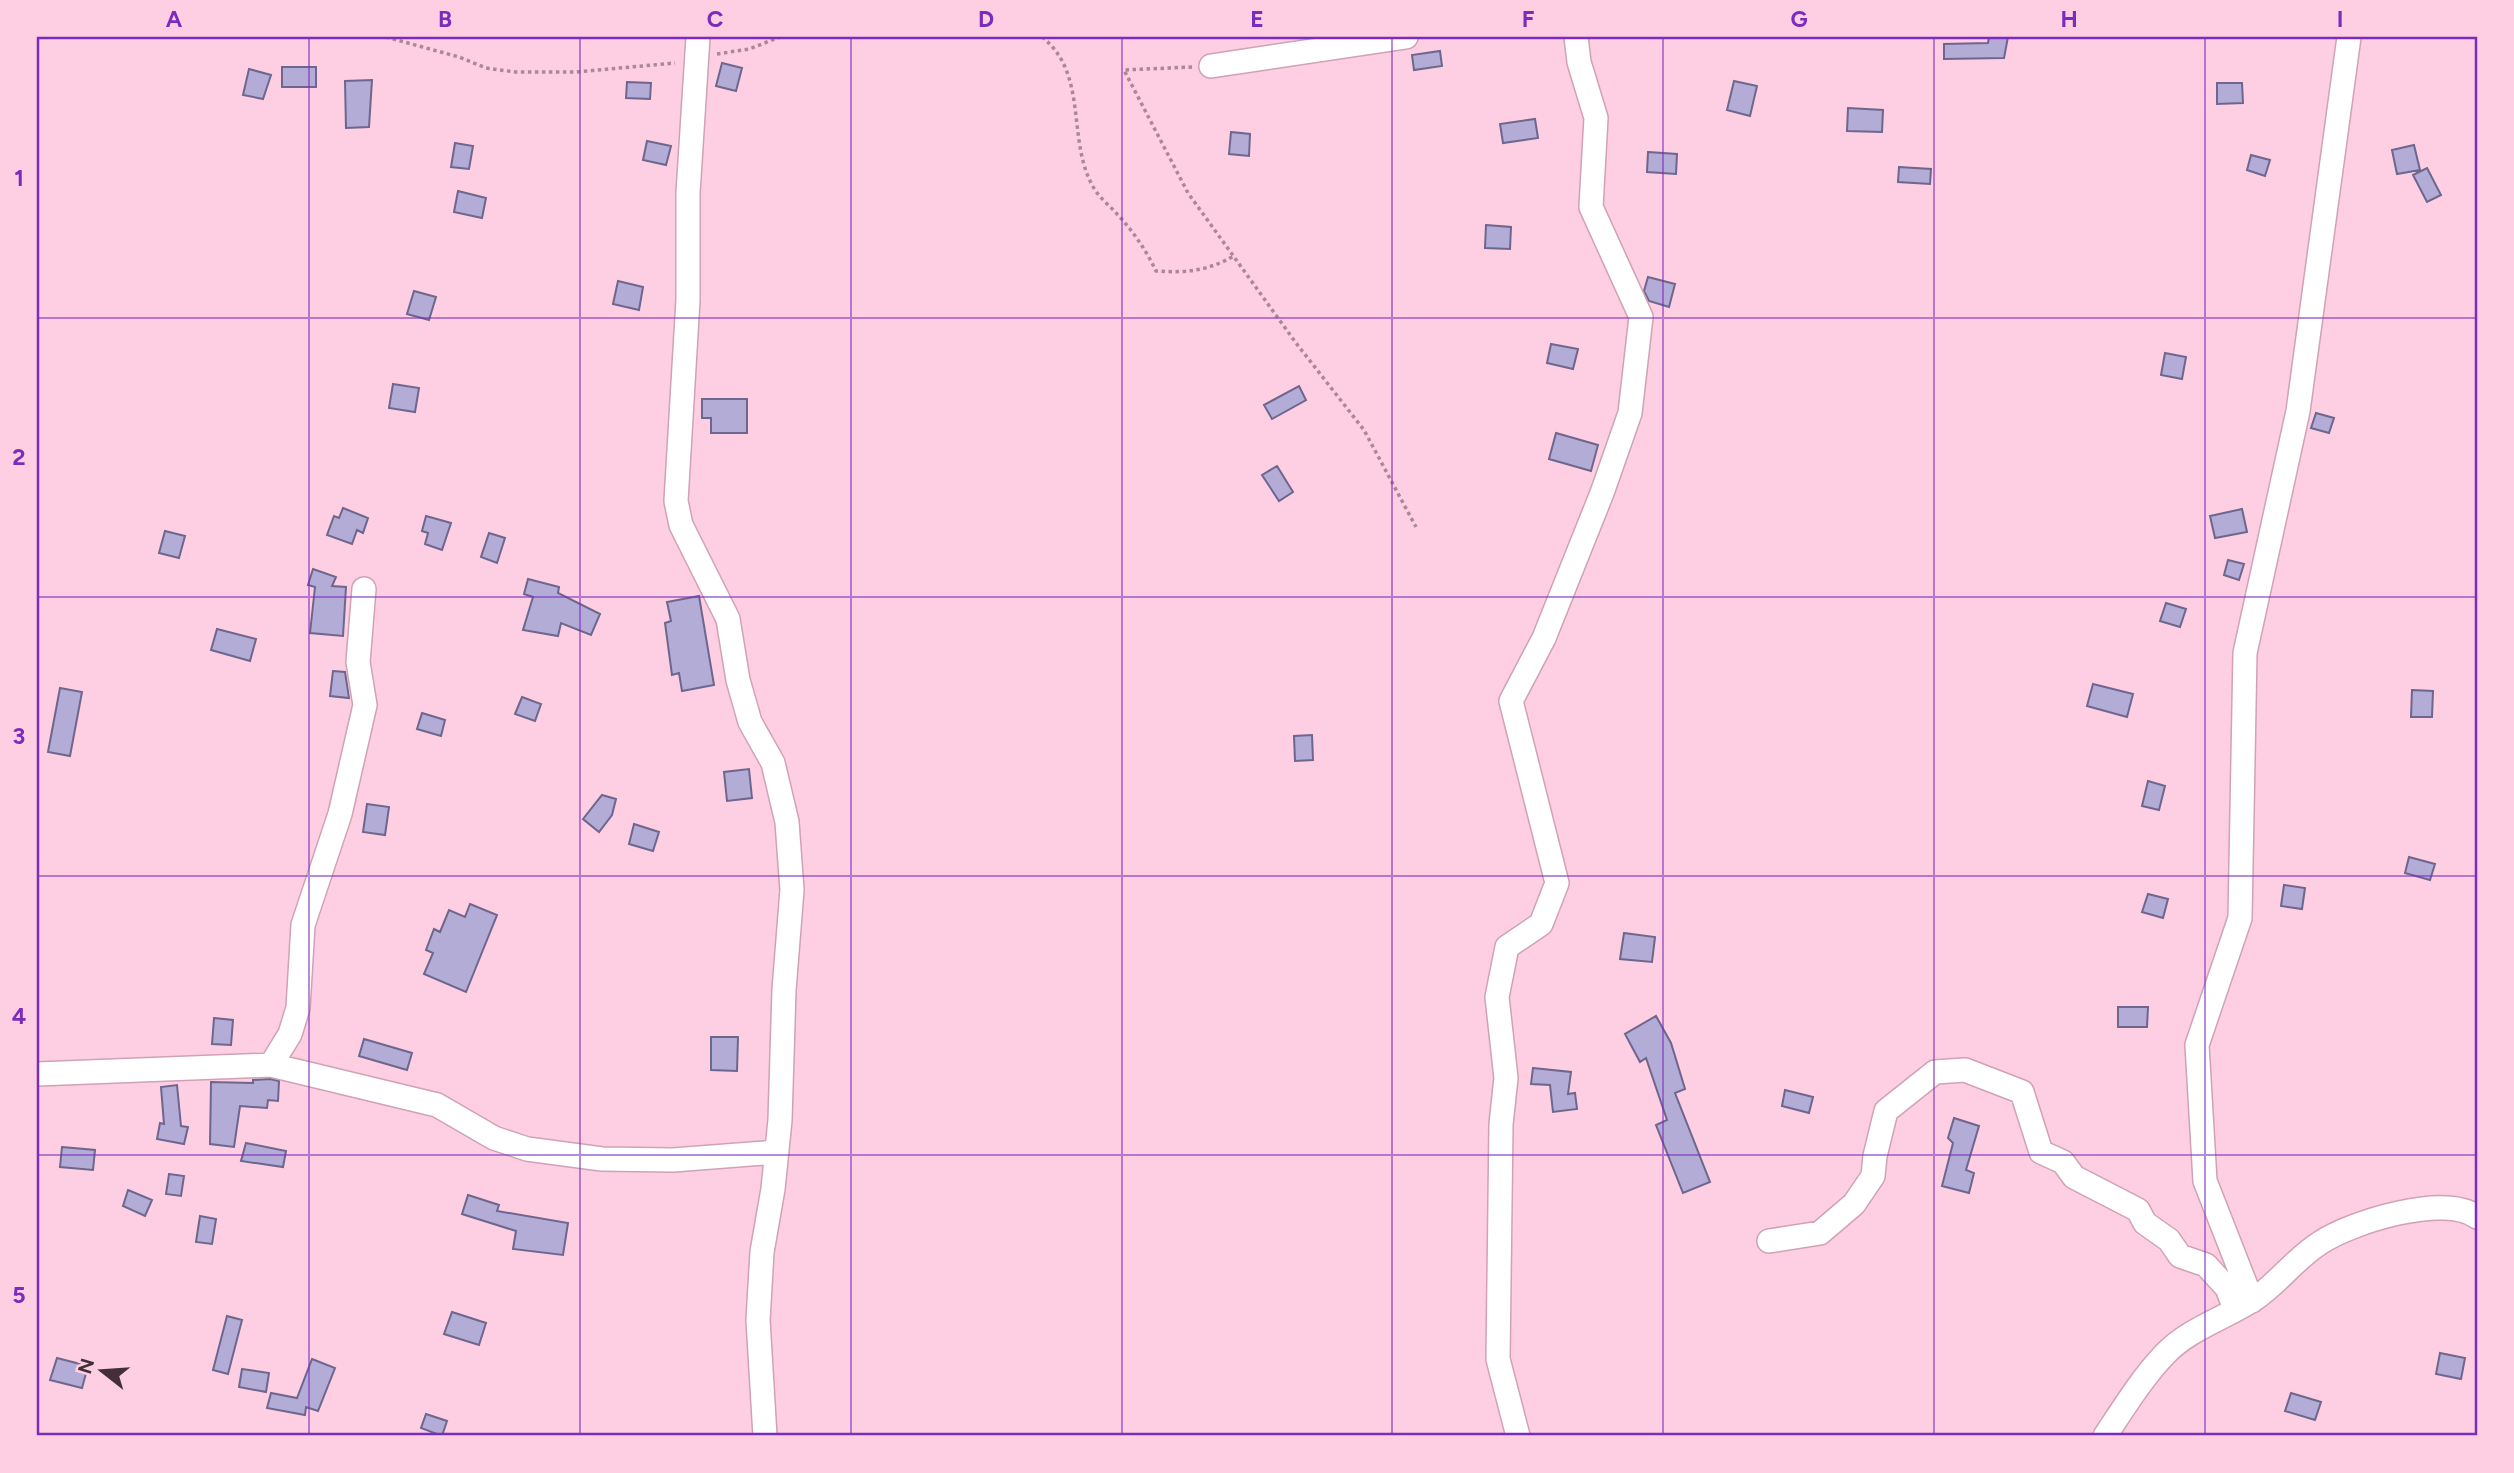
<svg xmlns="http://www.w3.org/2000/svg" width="2514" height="1473" viewBox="0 0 2514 1473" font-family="Figtree,sans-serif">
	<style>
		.building { fill: #b3acd6; stroke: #6d668d; stroke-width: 2 }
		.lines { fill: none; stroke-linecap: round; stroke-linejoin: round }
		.street-casing { stroke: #d0a2b5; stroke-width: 26 }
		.path { stroke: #ab8896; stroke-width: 3.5; stroke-dasharray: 3.5 3.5; stroke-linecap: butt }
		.street { stroke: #fff; stroke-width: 23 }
		.grid { fill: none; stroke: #7b2cbf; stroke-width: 2; stroke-opacity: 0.55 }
		.neatline { fill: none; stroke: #7b2cbf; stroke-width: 2.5 }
		.grid-label { font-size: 23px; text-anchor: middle; font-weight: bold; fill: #7b2cbf }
	</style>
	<rect width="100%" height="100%" fill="#fecee2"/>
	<!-- building -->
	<path class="building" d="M1989,37H2008L2004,58L1944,59V44L1988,43Z
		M1440,51L1442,66L1414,70L1412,55Z
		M722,63L742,68L736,91L716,86Z
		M282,67H316V87H282Z
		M249,69L271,75L263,99L243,95Z
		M372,80L369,127L346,128L345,81Z
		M1734,81L1757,86L1750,116L1727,110Z
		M627,82L651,83L650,99L626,98Z
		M2217,83H2242L2243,103L2217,104Z
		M1848,108L1883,110L1882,132L1847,131Z
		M1535,119L1538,138L1503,143L1500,124Z
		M1231,132L1250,134L1249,156L1229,154Z
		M647,141L671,146L666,165L643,160Z
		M455,143L473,146L469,169L451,167Z
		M2414,145L2420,170L2397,174L2392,150Z
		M1648,152L1677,154L1676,174L1647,172Z
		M2251,155L2270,160L2265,176L2247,170Z
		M1899,167L1931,169L1930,184L1898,182Z
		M2427,168L2441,195L2427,202L2413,175Z
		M458,191L486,198L482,218L454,212Z
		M1486,225L1511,227L1510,249L1485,248Z
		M1648,277L1675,284L1669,307L1649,301L1644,291Z
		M618,281L643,287L639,310L613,304Z
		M414,291L436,297L429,320L407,314Z
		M1551,344L1578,349L1573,369L1547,363Z
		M2165,353L2186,357L2182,379L2161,375Z
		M393,384L419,388L415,412L389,408Z
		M1299,386L1306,400L1272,419L1264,405Z
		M702,399H747V433H711V418H702Z
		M2316,413L2334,418L2329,433L2311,428Z
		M1556,433L1598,445L1591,471L1549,459Z
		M1277,466L1293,492L1279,501L1262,475Z
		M343,508L368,518L363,533L357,530L352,544L327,535L334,516L339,518Z
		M2242,509L2247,532L2215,538L2210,516Z
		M426,516L451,523L442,550L425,544L428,533L422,531Z
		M165,531L185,536L179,558L159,553Z
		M489,533L505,538L497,563L481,557Z
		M2228,560L2244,564L2239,580L2224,575Z
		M313,569L336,577L332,586L346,587L343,636L310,633L315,587L308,585Z
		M528,579L559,587L558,593L600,614L591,635L561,623L558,636L523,630L533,597L524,594Z
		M699,596L714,685L682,691L679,673L672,675L665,623L671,621L667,602Z
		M2166,603L2186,609L2180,627L2160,621Z
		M217,629L256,639L250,661L211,650Z
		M333,671L345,672L349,698L330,696Z
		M2093,684L2133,694L2127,717L2087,706Z
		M60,688L82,692L70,756L48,752Z
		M2412,690L2433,691L2432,717H2411Z
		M522,697L541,704L535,721L515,714Z
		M422,713L445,720L441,736L417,729Z
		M1312,735L1313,760L1295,761L1294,736Z
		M749,769L752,798L727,801L724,772Z
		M2148,781L2165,786L2159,810L2142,806Z
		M602,795L616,799L612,815L599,832L583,819Z
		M367,804L389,807L385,835L363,832Z
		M634,824L659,832L653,851L629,844Z
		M2409,857L2435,864L2430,880L2405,873Z
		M2284,885L2305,888L2302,909L2281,906Z
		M2148,894L2168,899L2163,918L2142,912Z
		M470,904L497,915L466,992L424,974L433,953L426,950L434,929L440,932L449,910L465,917Z
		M1624,933L1655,937L1652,962L1620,959Z
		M2118,1007H2148L2147,1027H2118Z
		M1656,1016L1671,1043L1685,1089L1675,1093L1710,1182L1683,1193L1656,1125L1667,1120L1646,1058L1640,1062L1625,1034Z
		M214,1018L233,1020L231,1045L212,1044Z
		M711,1037H738L737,1071L711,1070Z
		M364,1039L412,1053L407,1070L359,1056Z
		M1533,1068L1571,1072L1568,1094L1575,1093L1577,1109L1553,1112L1550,1085L1531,1084Z
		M270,1079L279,1081L278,1101L268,1100L267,1108L240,1106L234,1147L210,1144L211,1082L253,1083V1080Z
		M177,1085L181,1126L188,1127L184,1144L157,1139L160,1123L164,1124L161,1087Z
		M1785,1090L1813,1097L1809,1113L1782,1106Z
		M1954,1118L1979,1126L1966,1170L1974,1173L1969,1193L1942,1186L1953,1143L1948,1138Z
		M246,1143L286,1151L283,1167L241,1161Z
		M62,1147L95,1150L93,1170L60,1167Z
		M169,1174L184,1176L181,1196L166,1194Z
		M128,1190L152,1200L145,1216L123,1206Z
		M468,1195L499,1205L497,1211L568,1223L563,1255L513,1249L516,1231L462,1214Z
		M200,1216L216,1219L212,1244L196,1242Z
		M452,1312L486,1323L479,1345L444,1334Z
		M227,1316L242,1320L228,1374L213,1370Z
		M2440,1353L2465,1358L2461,1379L2436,1374Z
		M57,1358L88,1366L82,1388L50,1380Z
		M312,1359L335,1368L318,1411L306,1407L305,1415L267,1408L271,1393L297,1398Z
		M242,1369L269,1373L266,1392L239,1387Z
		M2291,1393L2321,1402L2315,1420L2285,1411Z
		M426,1414L447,1421L442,1436L421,1428Z"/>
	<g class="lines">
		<defs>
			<path id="street" d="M698,37L688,193V300L676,501L681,525L728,619L738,680L750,722L773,763L787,822L792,890L784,990L780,1120L773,1189L762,1252L758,1320L765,1436
				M1211,66L1406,37
				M271,1065L290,1034L298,1008L303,925L340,814L365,705L358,662L364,589
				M37,1074L271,1065L437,1105L494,1138L527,1149L602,1159L673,1160L777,1152
				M1769,1241L1820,1233L1854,1204L1873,1176L1875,1156L1886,1111L1935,1072L1965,1070L2022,1092L2041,1152L2063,1162L2074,1177L2138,1210L2145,1223L2169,1240L2180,1256L2206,1265L2227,1288L2235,1309
				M2252,1301L2205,1181L2197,1045L2240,918L2245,653L2298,411L2349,37
				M1518,1436L1498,1359L1501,1124L1506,1078L1497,997L1507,947L1541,924L1557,883L1511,701L1544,638L1602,493L1630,413L1641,317L1591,207L1596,118L1579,62L1576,37
				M2105,1436C2123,1409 2142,1378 2165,1354C2190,1328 2226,1318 2256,1298C2279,1282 2296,1258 2320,1243C2351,1222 2445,1193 2477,1217"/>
		</defs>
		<!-- street casing -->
		<use href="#street" class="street-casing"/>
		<!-- path -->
		<path class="path" d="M386,37L459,57L486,68L515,72H576L675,63
			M1042,37C1090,75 1065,142 1095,190C1101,199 1110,206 1117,214C1133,231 1146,250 1156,271C1187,273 1207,271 1234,256
			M717,54L749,49L780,37
			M1192,67L1124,70L1188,193L1296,343L1364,430L1416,527"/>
		<!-- street -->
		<use href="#street" class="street"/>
	</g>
	<!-- grid -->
	<path class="grid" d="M309,37V1436M580,37V1436M851,37V1436M1122,37V1436M1392,37V1436M1663,37V1436M1934,37V1436M2205,37V1436M37,318H2477M37,597H2477M37,876H2477M37,1155H2477"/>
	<!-- border -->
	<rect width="2514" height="1473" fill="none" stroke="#fecee2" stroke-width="77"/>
	<!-- north arrow -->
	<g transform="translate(102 1371) rotate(287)" stroke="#fecee2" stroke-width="5" paint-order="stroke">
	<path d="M0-5L12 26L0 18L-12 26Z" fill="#422f37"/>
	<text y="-10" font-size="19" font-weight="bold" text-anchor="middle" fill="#422f37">N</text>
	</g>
	<rect x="38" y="38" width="2438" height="1396" class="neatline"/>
	<g class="grid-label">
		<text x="174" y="27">A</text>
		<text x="445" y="27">B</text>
		<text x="715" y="27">C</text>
		<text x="986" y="27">D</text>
		<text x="1257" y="27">E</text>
		<text x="1528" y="27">F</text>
		<text x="1799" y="27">G</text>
		<text x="2069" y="27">H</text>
		<text x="2340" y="27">I</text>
		<text x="19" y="186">1</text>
		<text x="19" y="465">2</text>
		<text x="19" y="744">3</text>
		<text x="19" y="1024">4</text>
		<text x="19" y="1303">5</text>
	</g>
</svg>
